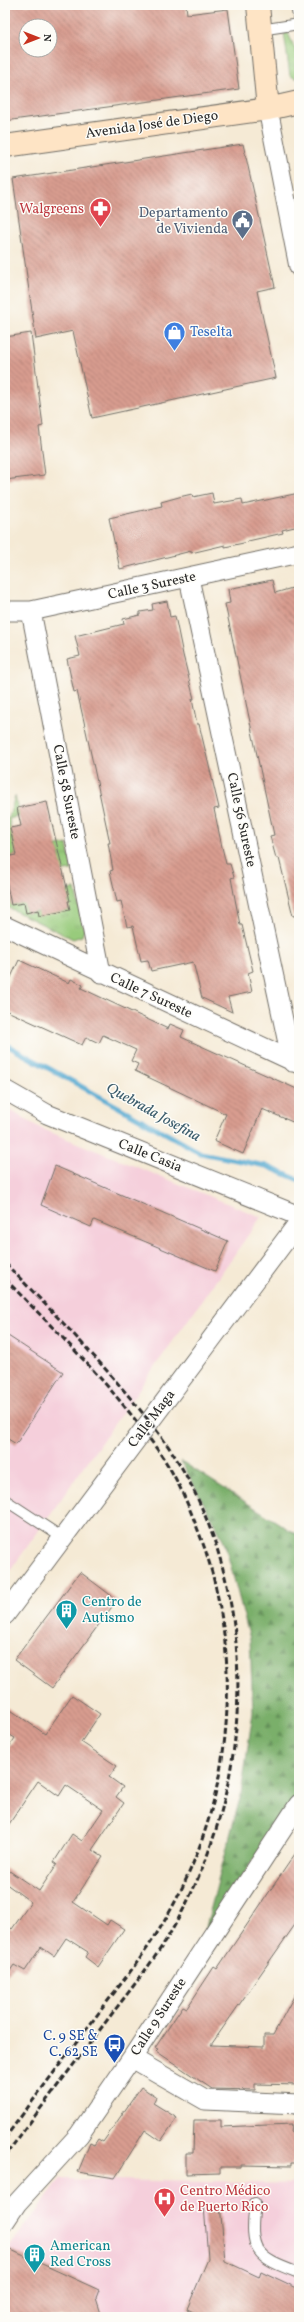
<svg xmlns="http://www.w3.org/2000/svg" width="304" height="2322" viewBox="0 0 304 2322" font-family="Vollkorn,serif">
	<style>
		.built { fill: #f5cfdb }
		.grass { fill: url(#grass-tufts); stroke: #627b53 }
		.forest { fill: url(#forest-firs); stroke: #526d4b }
		.lines { fill: none; stroke-linecap: round; stroke-linejoin: round }
		.stream { stroke: #55a9d0; stroke-width: 5 }
		.building { fill: url(#building-back-hatch); fill-rule: evenodd }
		.lane-casing { stroke: #726e66; stroke-width: 12 }
		.street-casing { stroke: #726e66; stroke-width: 21 }
		.secondary-casing { stroke: #726e66; stroke-width: 24 }
		.lane { stroke: #fff; stroke-width: 10 }
		.street { stroke: #fff; stroke-width: 19 }
		.secondary { stroke: #fee4c5; stroke-width: 22 }
		.rail { stroke: #2b2b2b; stroke-width: 3; stroke-dasharray: 6 3; stroke-linecap: butt }
		.labels { text-anchor: middle; dominant-baseline: central; stroke-width: 3; stroke-linejoin: round; paint-order: stroke }
		.street-label { font-size: 14px; fill: #2b2b2b; stroke: #fdfcf7 }
		.health-label { font-size: 14px; fill: #be3a42; stroke: #fdfcf7; text-anchor: end }
		.service-label { font-size: 14px; fill: #4e5e75; stroke: #fdfcf7; text-anchor: end }
		.shop-label { font-size: 14px; fill: #366cbe; stroke: #fdfcf7; text-anchor: start }
		.culture-label { font-size: 14px; fill: #0d838f; stroke: #fdfcf7; text-anchor: start }
		.transit-label { font-size: 14px; fill: #164399; stroke: #fdfcf7; text-anchor: end }
		.water-label { font-size: 15px; font-style: italic; fill: #3c5d6d; stroke: #fdfcf7 }
	</style>
	<defs>
		<pattern id="grass-tufts" width="24" height="20" patternUnits="userSpaceOnUse"><rect width="24" height="20" fill="#98cb7b"/><path d="M3 7l-1-3M5 7V3M7 7l1-3M15 17l-1-3M17 17v-4M19 17l1-3" fill="none" stroke="#83ae6a"/></pattern>
		<pattern id="forest-firs" width="22" height="20" patternUnits="userSpaceOnUse"><rect width="22" height="20" fill="#7aaf6b"/><path d="M5 1l3.5 6h-7zM16 11l3.5 6h-7z" fill="#648f58"/></pattern>
		<pattern id="building-back-hatch" width="6" height="6" patternUnits="userSpaceOnUse"><rect width="6" height="6" fill="#d89c8f"/><path d="M-1 5l2 2M0 0l6 6M5-1l2 2" fill="none" stroke="#af7f75"/></pattern>
	</defs>
	<rect width="100%" height="100%" fill="#fdfcf7"/>
	<filter id="ink" filterUnits="userSpaceOnUse"><feTurbulence type="fractalNoise" baseFrequency=".025" numOctaves="2"/><feDisplacementMap in="SourceGraphic" scale="8" xChannelSelector="R" yChannelSelector="G"/><feConvolveMatrix kernelMatrix="1 2 1 2 8 2 1 2 1" color-interpolation-filters="sRGB"/></filter>
	<filter id="wash" filterUnits="userSpaceOnUse"><feTurbulence type="fractalNoise" baseFrequency=".012" numOctaves="4" result="noise"/><feDisplacementMap in="SourceGraphic" scale="16" xChannelSelector="R" yChannelSelector="G"/><feGaussianBlur stdDeviation="0.9" result="paint"/><feColorMatrix in="noise" values="0 0 0 0 0 0 0 0 0 0 0 0 0 0 0 0 0 1.4 0 .05"/><feComposite in="paint" operator="in"/></filter>
	<g filter="url(#wash)">
		<rect width="100%" height="100%" fill="#f5ead5"/>
		<!-- built -->
		<path class="built" d="M5,1107L40,1128L261,1217L5,1578Z
			M60,2179L299,2184V2317H5V2253Z"/>
		<!-- grass -->
		<path class="grass" d="M284,33H288L299,58V79L290,76Z
			M15,796L19,816L9,819L13,840L26,853L5,857V817H9Z
			M67,844L72,870L57,872L60,857L57,846Z
			M5,868L11,905L24,903L26,913C41,910 54,913 69,910L68,890L75,889L84,930L82,936L73,939L5,906L8,896L5,895Z"/>
		<!-- forest -->
		<path class="forest" d="M181,1461L299,1536V1791L204,1934L241,1794L253,1712L250,1639L224,1541Z"/>
		<g class="lines">
			<!-- stream -->
			<path class="stream" d="M5,1044L201,1153L266,1166L299,1180"/>
		</g>
		<g id="blocks">
			<!-- building -->
			<path class="building" d="M5,5H186L187,14L228,9L239,89L5,121V72L9,71L5,44ZM26,26H50V50H26Z
				M243,144L275,287L257,291L276,378L92,418L73,331L36,339L13,179Z
				M31,333L43,426L39,427L45,475L5,480V337Z
				M212,493L214,504L242,499L243,505L299,493V526L282,530L283,533L248,541V542L225,547V545L191,553V551L120,569L109,518L162,506L161,502L179,497L192,494L193,497Z
				M272,580L275,593L299,586V915L293,916L279,858H276L270,836L274,835L225,604L230,603L228,589Z
				M167,601L170,617L175,616L183,655L194,699H192L197,724H199L219,808L214,809L222,847L226,864H230L234,877L231,878L240,925H242L253,971L248,973L252,992L228,997L232,1012L202,998L193,962L151,971L148,960L141,961L133,926L127,927L121,901L117,902L110,871L113,870L108,843H110L85,726L77,691L74,692L67,659L80,656L75,636L124,624L123,619L140,615V612L153,610L152,604Z
				M47,802L70,901H68L70,910L39,916L38,910L26,913L24,903L11,905L5,875V857L16,855L10,828L21,826L17,808Z
				M19,960L69,983L71,979L83,985L81,988L168,1029L170,1024L184,1030L181,1037L299,1090V1114L295,1123L262,1109L243,1154L214,1141L226,1114L135,1071L138,1064L131,1061L136,1050L103,1035L99,1043L86,1037L82,1045L5,1010V990Z
				M55,1166L228,1241L215,1271L94,1220L91,1227L41,1205Z
				M5,1334L63,1372L16,1444L5,1437Z
				M80,1572L117,1600L52,1688L14,1660Z
				M72,1695L100,1714L81,1742L117,1766L109,1777L123,1787L116,1797L124,1803L92,1850L103,1857L73,1902L107,1925L110,1920L124,1929L98,1967L85,1957L88,1952L66,1938L54,1956L41,1947L25,1971L14,1965L5,1978V1924L12,1929L31,1902L5,1883V1868L39,1891L57,1864L54,1862L72,1834L82,1841L103,1810L66,1785L59,1796L38,1781L5,1830V1753L15,1738L5,1732V1706L45,1734Z
				M299,1848V1919L211,2045L264,2047V2035H273L299,1987V2085L255,2084V2090L212,2089L156,2051L158,2049L155,2048L183,2006L187,2008L214,1967L217,1969Z
				M141,2087L156,2097L153,2103L177,2118L161,2141L145,2130L115,2178L78,2172L90,2143L94,2145L98,2139L103,2142Z
				M194,2120H221V2127L292,2124L291,2132H299V2163H291V2166L241,2165V2167H220V2173L186,2174V2153H193Z
				M220,2204L225,2261L259,2277L261,2271L299,2289V2317H204L187,2309L208,2259L204,2205Z
				M9,2249L99,2290L96,2298L102,2317H5V2258Z"/>
		</g>
	</g>
	<g filter="url(#ink)">
		<use href="#blocks" fill-opacity="0" stroke="#726e66" stroke-width="1"/>
		<g class="lines">
			<defs>
				<path id="lane" d="M296,5L299,23
					M260,30L299,24
					M5,1500L63,1538
					M255,2203C249,2251 255,2257 299,2273"/>
				<path id="street" d="M268,109L299,267
					M189,578L292,1062
					M5,611H31L299,553
					M31,611L101,973
					M5,926L299,1064
					M5,1090L47,1114L299,1216
					M5,1615L299,1222
					M132,2058L205,2100L299,2104
					M5,2221L17,2203L79,2135L132,2058L299,1804"/>
				<path id="secondary" d="M258,5L268,109
					M5,146L268,109L299,102"/>
			</defs>
			<!-- lane casing -->
			<use href="#lane" class="lane-casing"/>
			<!-- street casing -->
			<use href="#street" class="street-casing"/>
			<!-- secondary casing -->
			<use href="#secondary" class="secondary-casing"/>
			<!-- lane -->
			<use href="#lane" class="lane"/>
			<!-- street -->
			<use href="#street" class="street"/>
			<!-- secondary -->
			<use href="#secondary" class="secondary"/>
			<!-- rail -->
			<path class="rail" d="M5,1263C50,1309 95,1355 136,1405C151,1423 167,1443 179,1463C263,1606 254,1789 172,1930C154,1961 130,1990 108,2019C74,2064 39,2110 5,2156
				M5,1279C63,1338 124,1397 169,1467C184,1492 195,1522 205,1549C246,1674 230,1812 162,1925C145,1954 122,1982 101,2010C69,2052 37,2095 5,2138"/>
		</g>
	</g>
	<!-- icons -->
	<defs>
		<symbol id="pharmacy-pin" viewBox="-11 -11 22 30"><path d="M0 17L-7.5 6A9.5 9.5 0 1 1 7.5 6Z" fill="#e0444e" stroke="#fdfcf7"/><path d="M-2-6h4v4h4v4h-4v4h-4v-4h-4v-4h4Z" fill="#fff"/></symbol>
		<symbol id="civic-pin" viewBox="-11 -11 22 30"><path d="M0 17L-7.5 6A9.5 9.5 0 1 1 7.5 6Z" fill="#5c6f8a" stroke="#fdfcf7"/><path d="M-.6-6.5H3V-4.5H.6V-3L4-1V1h2V6H-6V1h2V-1L-.6-3ZM-1.2 2.5V6h2.4V2.5Z" fill="#fff"/></symbol>
		<symbol id="shop-pin" viewBox="-11 -11 22 30"><path d="M0 17L-7.5 6A9.5 9.5 0 1 1 7.5 6Z" fill="#3f7fe0" stroke="#fdfcf7"/><path d="M-5-2.5h2.3a2.7 3.5 0 0 1 5.4 0H5L5.5 6h-11ZM-1.5-2.5h3a1.5 2.3 0 0 0-3 0Z" fill="#fff"/></symbol>
		<symbol id="building-pin" viewBox="-11 -11 22 30"><path d="M0 17L-7.5 6A9.5 9.5 0 1 1 7.5 6Z" fill="#0f9aa8" stroke="#fdfcf7"/><path d="M-4-6H4V6H1V3H-1V6H-4ZM-2.5-4.3h1.7v1.8h-1.7ZM.8-4.3h1.7v1.8H.8ZM-2.5-1h1.7V.8h-1.7ZM.8-1h1.7V.8H.8Z" fill="#fff"/></symbol>
		<symbol id="bus-pin" viewBox="-11 -11 22 30"><path d="M0 17L-7.5 6A9.5 9.5 0 1 1 7.5 6Z" fill="#1a4fb4" stroke="#fdfcf7"/><path d="M-5-6H5V4H4V6H2V4H-2V6H-4V4H-5ZM-3.5-4V0h7V-4ZM-3.5 1.2v1.5H-2V1.2ZM2 1.2v1.5H3.5V1.2Z" fill="#fff"/></symbol>
		<symbol id="hospital-pin" viewBox="-11 -11 22 30"><path d="M0 17L-7.5 6A9.5 9.5 0 1 1 7.5 6Z" fill="#e0444e" stroke="#fdfcf7"/><path d="M-5-5h3v3.5h4V-5h3V5h-3V1.5h-4V5h-3Z" fill="#fff"/></symbol>
	</defs>
	<g fill-rule="evenodd">
		<use href="#pharmacy-pin" x="88" y="196" width="25" height="34"/>
		<use href="#civic-pin" x="230" y="208" width="25" height="34"/>
		<use href="#shop-pin" x="162" y="320" width="25" height="34"/>
		<use href="#building-pin" x="54" y="1598" width="25" height="34"/>
		<use href="#bus-pin" x="102" y="2032" width="25" height="34"/>
		<use href="#hospital-pin" x="152" y="2186" width="25" height="34"/>
		<use href="#building-pin" x="22" y="2242" width="25" height="34"/>
	</g>
	<g class="labels">
		<!-- street labels -->
		<g class="street-label">
			<text transform="translate(152 125) rotate(-8)">Avenida José de Diego</text>
			<text transform="translate(152 586) rotate(-12)">Calle 3 Sureste</text>
			<text transform="translate(66 792) rotate(79)">Calle 58 Sureste</text>
			<text transform="translate(241 820) rotate(78)">Calle 56 Sureste</text>
			<text transform="translate(151 996) rotate(25)">Calle 7 Sureste</text>
			<text transform="translate(150 1156) rotate(22)">Calle Casia</text>
			<text transform="translate(152 1419) rotate(-53)">Calle Maga</text>
			<text transform="translate(159 2017) rotate(-57)">Calle 9 Sureste</text>
		</g>
		<!-- health labels -->
		<g class="health-label">
			<text x="84" y="209">Walgreens</text>
			<text x="180" y="2191" text-anchor="start">Centro Médico<tspan x="180" dy="16">de Puerto Rico</tspan></text>
		</g>
		<!-- service labels -->
		<g class="service-label">
			<text x="228" y="213">Departamento<tspan x="228" dy="16">de Vivienda</tspan></text>
		</g>
		<!-- shop labels -->
		<g class="shop-label">
			<text x="190" y="332">Teselta</text>
		</g>
		<!-- culture labels -->
		<g class="culture-label">
			<text x="82" y="1602">Centro de<tspan x="82" dy="16">Autismo</tspan></text>
			<text x="50" y="2246">American<tspan x="50" dy="16">Red Cross</tspan></text>
		</g>
		<!-- transit labels -->
		<g class="transit-label">
			<text x="98" y="2036">C. 9 SE &amp;<tspan x="98" dy="16">C. 62 SE</tspan></text>
		</g>
		<!-- water labels -->
		<g class="water-label">
			<text transform="translate(153 1113) rotate(29)">Quebrada Josefina</text>
		</g>
	</g>
	<!-- margin -->
	<rect width="304" height="2322" fill="none" stroke="#fdfcf7" stroke-width="20"/>
	<!-- north arrow -->
	<g transform="translate(38 38) rotate(90)"><circle r="19" fill="#fdfcf7" stroke="#a9a8a5"/>
	<path d="M0-3L7 15L0 10L-7 15Z" fill="#c8321e"/>
	<text y="-6" font-size="11" font-weight="bold" text-anchor="middle" fill="#2b2b2b">N</text>
	</g>
</svg>
